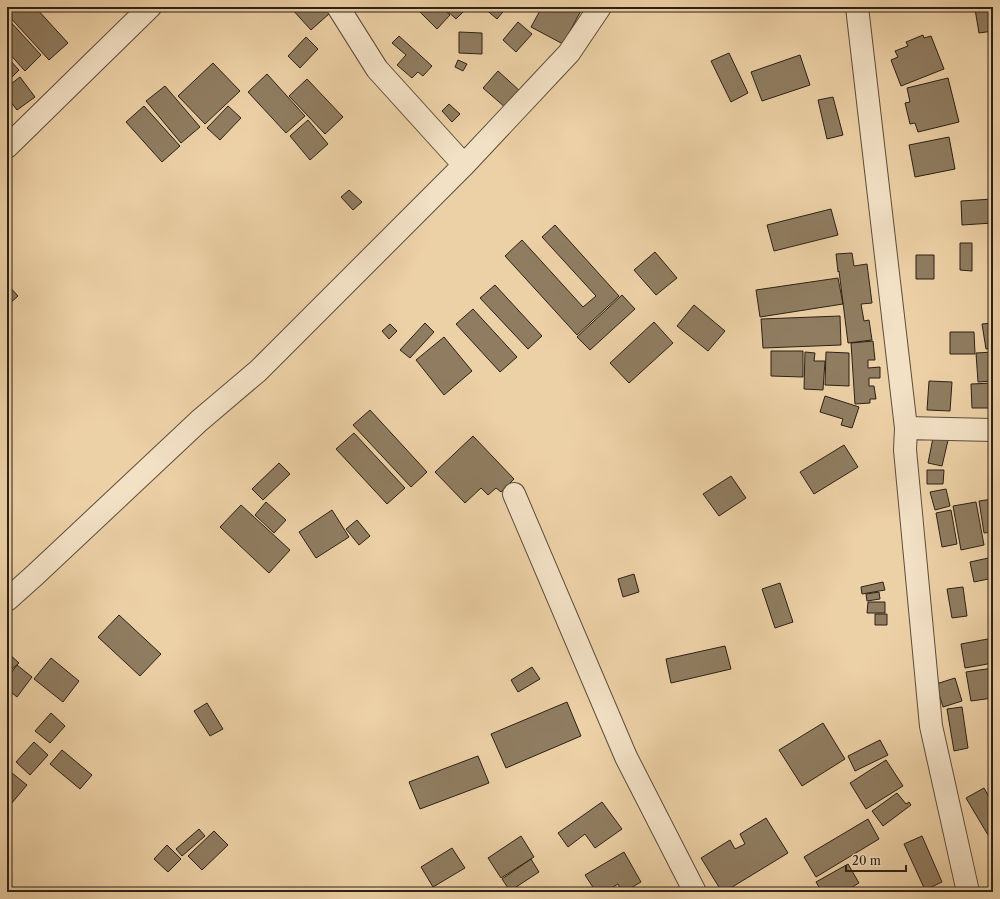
<svg xmlns="http://www.w3.org/2000/svg" width="1000" height="899" viewBox="0 0 1000 899" font-family="'Libre Caslon Text',serif">
	<style>
		.building { fill: #907d61; stroke: #2c2117 }
		.lines { fill: none; stroke-linecap: round; stroke-linejoin: round }
		.street-casing { stroke: #5c4d3b; stroke-width: 24 }
		.street { stroke: #f3e1c5; stroke-width: 22 }
	</style>
	<rect width="100%" height="100%" fill="#edd1a6"/>
	<filter id="stains"><feTurbulence type="fractalNoise" baseFrequency=".005" numOctaves="4"/><feColorMatrix values="0 0 0 0 .2 0 0 0 0 .09 0 0 0 0 .02 0 0 0 .5 -.17"/></filter>
	<radialGradient id="worn" r=".72"><stop offset=".6" stop-color="#630" stop-opacity="0"/><stop offset="1" stop-color="#630" stop-opacity=".3"/></radialGradient>
	<!-- building -->
	<path class="building" d="M7,7H35L68,43L49,60L7,14Z
		M290,7H324L330,13L311,30Z
		M415,7H441L450,15L437,29Z
		M445,7H458L463,12L456,19L444,8Z
		M483,7H507L497,19Z
		M542,7H583L563,44L531,27Z
		M988,7H993V31L979,33L975,9Z
		M7,18L41,55L25,71L7,51Z
		M518,22L532,34L516,52L503,40Z
		M459,32L482,33V54L459,53Z
		M923,35L924,38L931,36L944,69L901,86L891,60L898,57L895,51L908,46L906,42Z
		M399,36L432,66L423,76L418,72L412,78L397,65L406,55L392,43Z
		M306,37L318,49L300,68L288,56Z
		M729,53L748,93L731,102L711,61Z
		M800,55L810,85L762,101L751,72Z
		M7,57L19,70L7,82Z
		M458,60L467,64L463,71L455,67Z
		M213,63L240,91L205,124L178,96Z
		M498,71L521,92L506,108L483,88Z
		M267,74L305,116L286,133L248,92Z
		M20,77L35,97L17,110L7,97V87Z
		M948,78L959,122L918,132L915,123L910,124L905,103L910,102L907,88Z
		M307,79L343,117L325,134L289,96Z
		M165,86L200,127L181,143L146,101Z
		M833,97L843,135L827,139L818,100Z
		M449,104L460,114L452,122L442,111Z
		M144,106L180,146L162,162L126,122Z
		M228,106L241,118L220,140L207,128Z
		M308,120L328,144L310,160L290,136Z
		M949,137L955,169L915,177L909,145Z
		M349,190L362,202L353,210L341,197Z
		M993,199V223L962,225L961,201Z
		M831,209L838,235L774,251L767,225Z
		M555,225L619,296L577,335L505,256L522,240L583,307L596,296L542,237Z
		M960,243H972V271L960,270Z
		M655,252L677,278L656,295L634,270Z
		M852,253L854,266L867,264L872,303L861,304L864,321L869,320L872,340L848,343L839,271L838,272L836,254Z
		M916,255H934V279H916Z
		M838,278L843,304L760,317L756,290Z
		M7,284L18,296L7,306Z
		M495,285L542,336L528,349L480,298Z
		M622,295L635,309L590,350L577,337Z
		M694,305L725,331L708,351L677,326Z
		M473,309L517,357L500,372L456,324Z
		M840,316L841,345L763,348L761,319Z
		M654,322L673,343L629,383L610,363Z
		M425,323L434,332L410,358L400,350Z
		M993,323V348L986,349L982,324Z
		M390,324L397,331L389,339L382,331Z
		M950,332H974L975,354H950Z
		M444,337L472,371L444,395L416,360Z
		M873,341L875,360H868V368L880,367V378H869V386H874L876,399H870V403L855,404L851,343Z
		M771,351H803V377L771,376Z
		M805,352L815,353L814,361H825L823,390L804,389Z
		M826,352L849,353V386L825,385Z
		M993,352V381L978,382L976,353Z
		M929,381L952,382L950,411L927,410Z
		M993,383V408H972L971,384Z
		M825,396L859,407L852,428L841,425L843,419L820,412Z
		M370,410L427,472L411,487L353,425Z
		M354,433L405,488L387,504L336,449Z
		M934,433L949,436L942,466L928,463Z
		M473,436L514,479L501,492L496,488L488,495L481,488L465,503L435,472Z
		M844,445L858,467L814,494L800,472Z
		M279,463L290,474L263,500L252,489Z
		M927,470H944L943,484H927Z
		M731,476L746,498L719,516L703,494Z
		M946,489L950,506L935,510L930,492Z
		M993,499V532L984,533L979,501Z
		M266,502L286,520L274,533L255,515Z
		M976,502L984,545L961,550L953,506Z
		M241,505L290,550L269,573L220,527Z
		M332,510L349,537L316,558L299,532Z
		M951,510L957,544L942,547L936,513Z
		M357,520L370,536L359,545L346,529Z
		M993,557V578L974,582L970,562Z
		M634,574L639,592L623,597L618,579Z
		M883,582L885,590L862,594L861,587Z
		M780,583L793,622L775,628L762,589Z
		M963,587L967,616L952,618L947,589Z
		M879,592L880,599L867,601L866,594Z
		M868,602H885V613H867Z
		M875,614H887V625H875Z
		M119,615L161,654L140,676L98,637Z
		M993,638V663L965,668L961,644Z
		M725,646L731,669L671,683L666,659Z
		M7,652L19,663L12,669L7,664Z
		M51,658L79,681L63,702L34,679Z
		M17,665L32,677L17,697L7,689V678Z
		M532,667L540,679L518,692L511,680Z
		M993,668V698L971,701L966,672Z
		M955,678L962,701L943,707L936,684Z
		M567,702L581,736L506,768L491,734Z
		M207,703L223,729L210,736L194,711Z
		M962,707L968,748L954,751L947,709Z
		M51,713L65,726L50,743L35,731Z
		M823,723L845,759L802,786L779,750Z
		M880,740L888,755L855,771L848,756Z
		M34,742L48,755L30,775L16,762Z
		M62,750L92,775L80,789L50,764Z
		M478,756L489,783L420,809L409,782Z
		M886,760L903,786L866,809L850,783Z
		M7,769L27,785L11,804L7,801Z
		M984,788L993,804V832L988,835L966,798Z
		M897,793L906,804L909,802L911,805L883,826L872,811Z
		M602,802L622,829L595,848L585,834L568,847L558,833Z
		M766,818L788,853L724,892H722L701,858L730,840L735,849L745,844L740,834Z
		M868,819L879,839L816,877L804,857Z
		M199,829L205,836L182,856L176,849Z
		M214,831L228,845L202,870L188,856Z
		M521,836L534,857L501,878L488,858Z
		M922,836L942,882L925,890L904,844Z
		M167,845L181,859L168,872L154,859Z
		M452,848L465,868L433,887L421,867Z
		M624,852L641,882L624,892H622L618,884L605,892H596L585,875Z
		M531,859L539,872L510,891L502,879Z
		M848,864L859,883L844,892H822L816,882Z"/>
	<g class="lines">
		<defs>
			<path id="street" d="M338,7L377,69L464,165
				M857,7L906,428L905,450L931,726L968,892
				M7,147L150,7
				M906,428L993,430
				M514,494L626,757L695,892
				M7,600L35,575L199,421L258,371L464,165L569,53L600,7"/>
		</defs>
		<!-- street casing -->
		<use href="#street" class="street-casing"/>
		<!-- street -->
		<use href="#street" class="street"/>
	</g>
	<!-- margin -->
	<rect width="1000" height="899" fill="none" stroke="#edd1a6" stroke-width="24"/>
	<rect x="8" y="8" width="984" height="883" fill="none" stroke="#2c2117" stroke-width="2"/>
	<rect x="12" y="12" width="976" height="875" fill="none" stroke="#2c2117"/>
	<!-- scale -->
	<path d="M846 865v6h60v-6" fill="none" stroke="#2c2117" stroke-width="2"/>
	<text x="852" y="865" font-size="12" fill="#2c2117" stroke="#f3e1c5" stroke-width="3" paint-order="stroke">20 m</text>
	<rect width="100%" height="100%" filter="url(#stains)"/>
	<rect width="100%" height="100%" fill="url(#worn)"/>
</svg>
